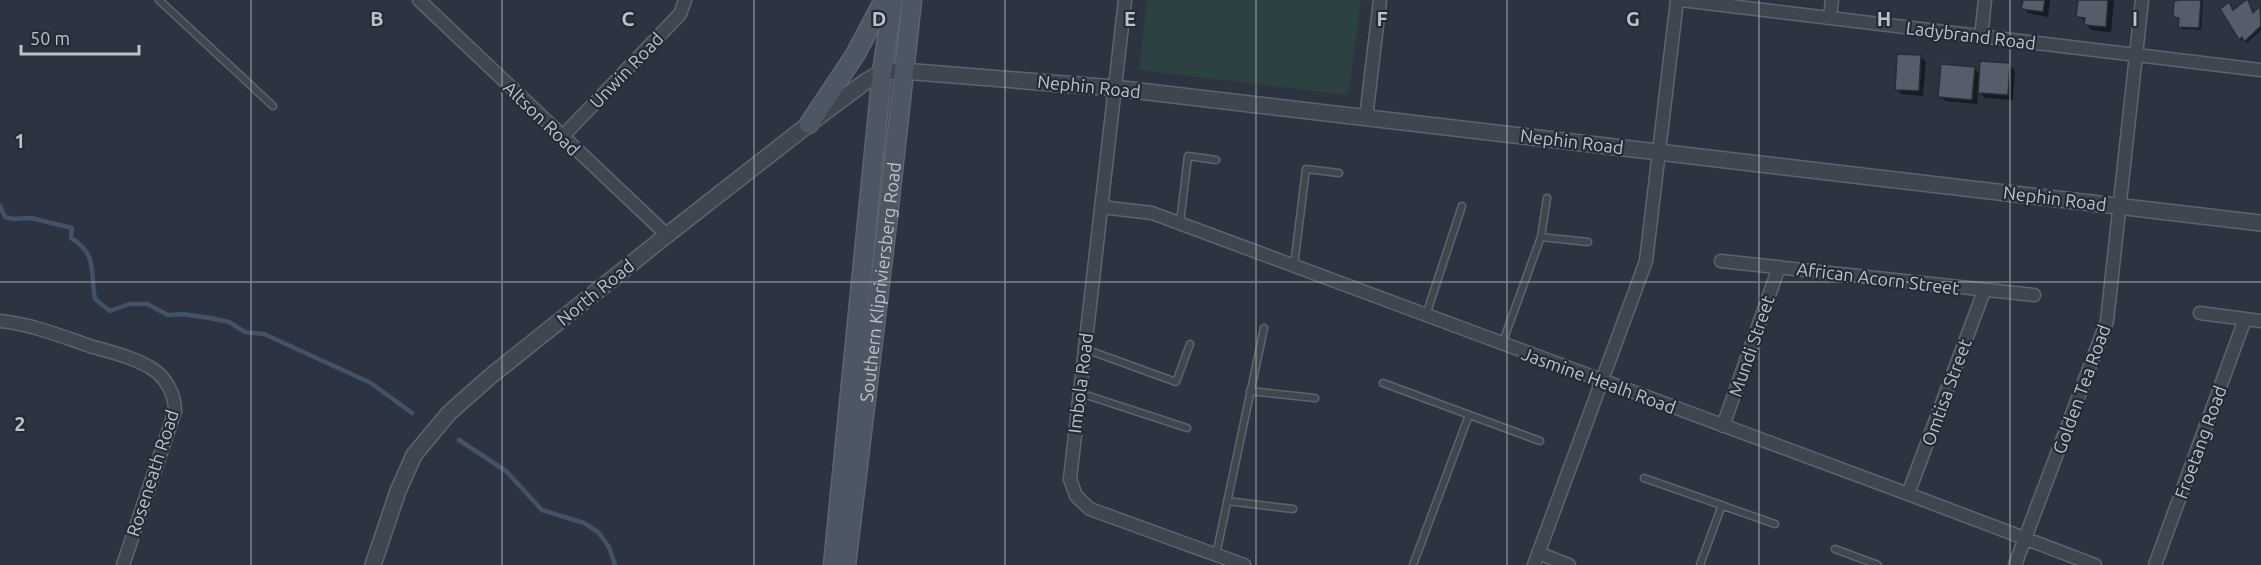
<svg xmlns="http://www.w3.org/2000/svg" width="2261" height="565" viewBox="0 0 2261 565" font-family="Ubuntu,sans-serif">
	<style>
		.green { fill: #2e4142 }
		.shadow { fill: #0007 }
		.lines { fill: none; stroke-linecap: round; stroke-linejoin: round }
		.stream { stroke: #435267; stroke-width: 4.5 }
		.building { fill: #555d6b; stroke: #252d38; stroke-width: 1.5 }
		.service-casing { stroke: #5d646e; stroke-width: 9 }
		.minor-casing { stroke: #5d646e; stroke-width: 15 }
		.tertiary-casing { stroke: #5d646e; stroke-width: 18 }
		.secondary-casing { stroke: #5d646e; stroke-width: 21 }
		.service { stroke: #3f4650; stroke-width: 6 }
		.minor { stroke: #3f4650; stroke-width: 12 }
		.tertiary { stroke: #3f4650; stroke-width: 15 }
		.secondary { stroke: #4d5663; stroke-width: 18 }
		.grid { fill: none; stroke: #bcc2ca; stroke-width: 1.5; stroke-opacity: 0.55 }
		.labels { text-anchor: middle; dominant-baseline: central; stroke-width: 4.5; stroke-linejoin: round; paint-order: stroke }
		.street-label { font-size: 18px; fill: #bcc2ca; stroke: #232b36 }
		.grid-label { font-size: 20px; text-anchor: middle; font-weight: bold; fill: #bcc2ca; stroke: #232b36; stroke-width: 4.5; stroke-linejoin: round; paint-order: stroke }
	</style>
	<rect width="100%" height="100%" fill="#2b3440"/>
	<!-- green -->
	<path class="green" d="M1147,0H1361L1348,95L1139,70Z"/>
	<!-- shadow -->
	<path class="shadow" d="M2021,0H2050L2048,17L2028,13L2023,8L2024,3Z
		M2080,0H2114L2111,32L2091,30L2086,24V22L2078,16Z
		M2182,0H2203L2201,30L2182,29L2180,27V19L2175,17Z
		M2247,1L2253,14L2261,9V30L2247,43L2244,39L2242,41L2240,39L2234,12Z
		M1921,57L1926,62L1923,96L1902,94L1896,89Z
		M2009,65L2015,70L2013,100L1985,98L1978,91L1977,104L1945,101L1940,96L1974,68L1981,75Z"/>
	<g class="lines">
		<!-- stream -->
		<path class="stream" d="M0,206L5,217L14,219L31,218L72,228L71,238C98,254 90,272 95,299L110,311L129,304H147L168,315L183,314L210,318L229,322L245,332L264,334L371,383L412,413
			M459,440L506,471L542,510L584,523L598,532L609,547L615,565"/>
	</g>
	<!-- building -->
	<path class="building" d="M2023,0H2045L2043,12L2021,9Z
		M2078,0H2108L2106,27L2084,25L2085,18L2076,17Z
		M2180,0H2201L2199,28L2178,27L2179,18L2173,17L2174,1Z
		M2246,0H2248L2253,13L2260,6L2261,26L2244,42L2242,37L2239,40L2220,9L2229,2L2233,10Z
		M1897,54L1921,55L1919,91L1895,90Z
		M1980,61L2010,63L2008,95L1978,93Z
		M1941,64L1975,67L1972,100L1938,97Z"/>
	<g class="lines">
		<defs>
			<path id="service" d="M159,0L273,106
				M1180,223L1188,156L1216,160
				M1541,237L1588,242
				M1294,266L1306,169L1339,173
				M1426,315L1462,206
				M1502,344L1541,237L1547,198
				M1085,349L1176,382L1190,344
				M1383,383L1540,441
				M1250,391L1315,398
				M1080,393L1187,428
				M1644,478L1775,524
				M1227,501L1293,509
				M1835,549L1878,565
				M1216,555L1264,328
				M1413,565L1469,415
				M1700,565L1722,505"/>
			<path id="minor" d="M419,0L667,235
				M1125,0L1070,479L1076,496L1090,509L1244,565
				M1681,0L2261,70
				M1830,17L1832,0
				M1981,37L1985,0
				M1366,118L1380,0
				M562,137L680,14L685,0
				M1101,207L1152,213L1908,494L2095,565
				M1721,261L2034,295
				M2200,313L2261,321
				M0,321C31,324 61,336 90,346C110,352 133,357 151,368C166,377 175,394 175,411L123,565
				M1723,426L1779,267
				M1908,494L1984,291
				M1538,553L1569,565
				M1534,565L1646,261L1677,0
				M2015,565L2107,321L2142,0
				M2155,565L2245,319"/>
			<path id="tertiary" d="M373,565L398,491L414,455L449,413L492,375L667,235L809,124L865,82L882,72L903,71L1114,88L2261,223"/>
			<g id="secondary">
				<path d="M809,124L855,55L884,0"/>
				<path d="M833,565L882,72L893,0"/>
				<path id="s1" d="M846,565L888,216L912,0"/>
			</g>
		</defs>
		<!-- service casing -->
		<use href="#service" class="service-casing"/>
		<!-- minor casing -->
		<use href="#minor" class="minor-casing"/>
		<!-- tertiary casing -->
		<use href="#tertiary" class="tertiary-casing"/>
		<!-- secondary casing -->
		<use href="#secondary" class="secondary-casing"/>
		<!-- service -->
		<use href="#service" class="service"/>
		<!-- minor -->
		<use href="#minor" class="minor"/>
		<!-- tertiary -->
		<use href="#tertiary" class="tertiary"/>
		<!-- secondary -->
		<use href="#secondary" class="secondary"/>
	</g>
	<!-- grid -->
	<path class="grid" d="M251,0V565M502,0V565M754,0V565M1005,0V565M1256,0V565M1507,0V565M1759,0V565M2010,0V565M0,282H2261"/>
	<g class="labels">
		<!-- street labels -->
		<g class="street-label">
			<text transform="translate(1971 35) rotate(7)">Ladybrand Road</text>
			<text transform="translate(626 70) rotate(-46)">Unwin Road</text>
			<text transform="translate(1089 86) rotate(6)">Nephin Road</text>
			<text transform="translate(542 118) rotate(44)">Altson Road</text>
			<text transform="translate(1572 141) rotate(7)">Nephin Road</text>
			<text transform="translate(2055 198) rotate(7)">Nephin Road</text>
			<text transform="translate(1878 278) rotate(7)">African Acorn Street</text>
			<text stroke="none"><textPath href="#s1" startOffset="285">Southern Klipriviersberg Road</textPath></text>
			<text transform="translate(595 292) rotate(-39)">North Road</text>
			<text transform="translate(1751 346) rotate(-71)">Mundi Street</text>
			<text transform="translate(1599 380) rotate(20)">Jasmine Healh Road</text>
			<text transform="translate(1080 383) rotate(-83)">Imbola Road</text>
			<text transform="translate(2081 389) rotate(-70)">Golden Tea Road</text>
			<text transform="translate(1946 392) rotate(-70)">Omtisa Street</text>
			<text transform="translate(2200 442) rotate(-70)">Froetang Road</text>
			<text transform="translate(152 473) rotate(-72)">Roseneath Road</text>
		</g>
	</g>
	<g class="grid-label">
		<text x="377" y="26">B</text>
		<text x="628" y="26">C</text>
		<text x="879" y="26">D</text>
		<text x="1130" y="26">E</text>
		<text x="1382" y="26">F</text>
		<text x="1633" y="26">G</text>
		<text x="1884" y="26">H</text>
		<text x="2135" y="26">I</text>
		<text x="20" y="148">1</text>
		<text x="20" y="431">2</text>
	</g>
	<!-- scale -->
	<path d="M21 45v9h118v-9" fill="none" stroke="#bcc2ca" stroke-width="3"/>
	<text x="30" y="45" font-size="18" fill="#bcc2ca" stroke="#232b36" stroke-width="4.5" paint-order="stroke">50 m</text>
</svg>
